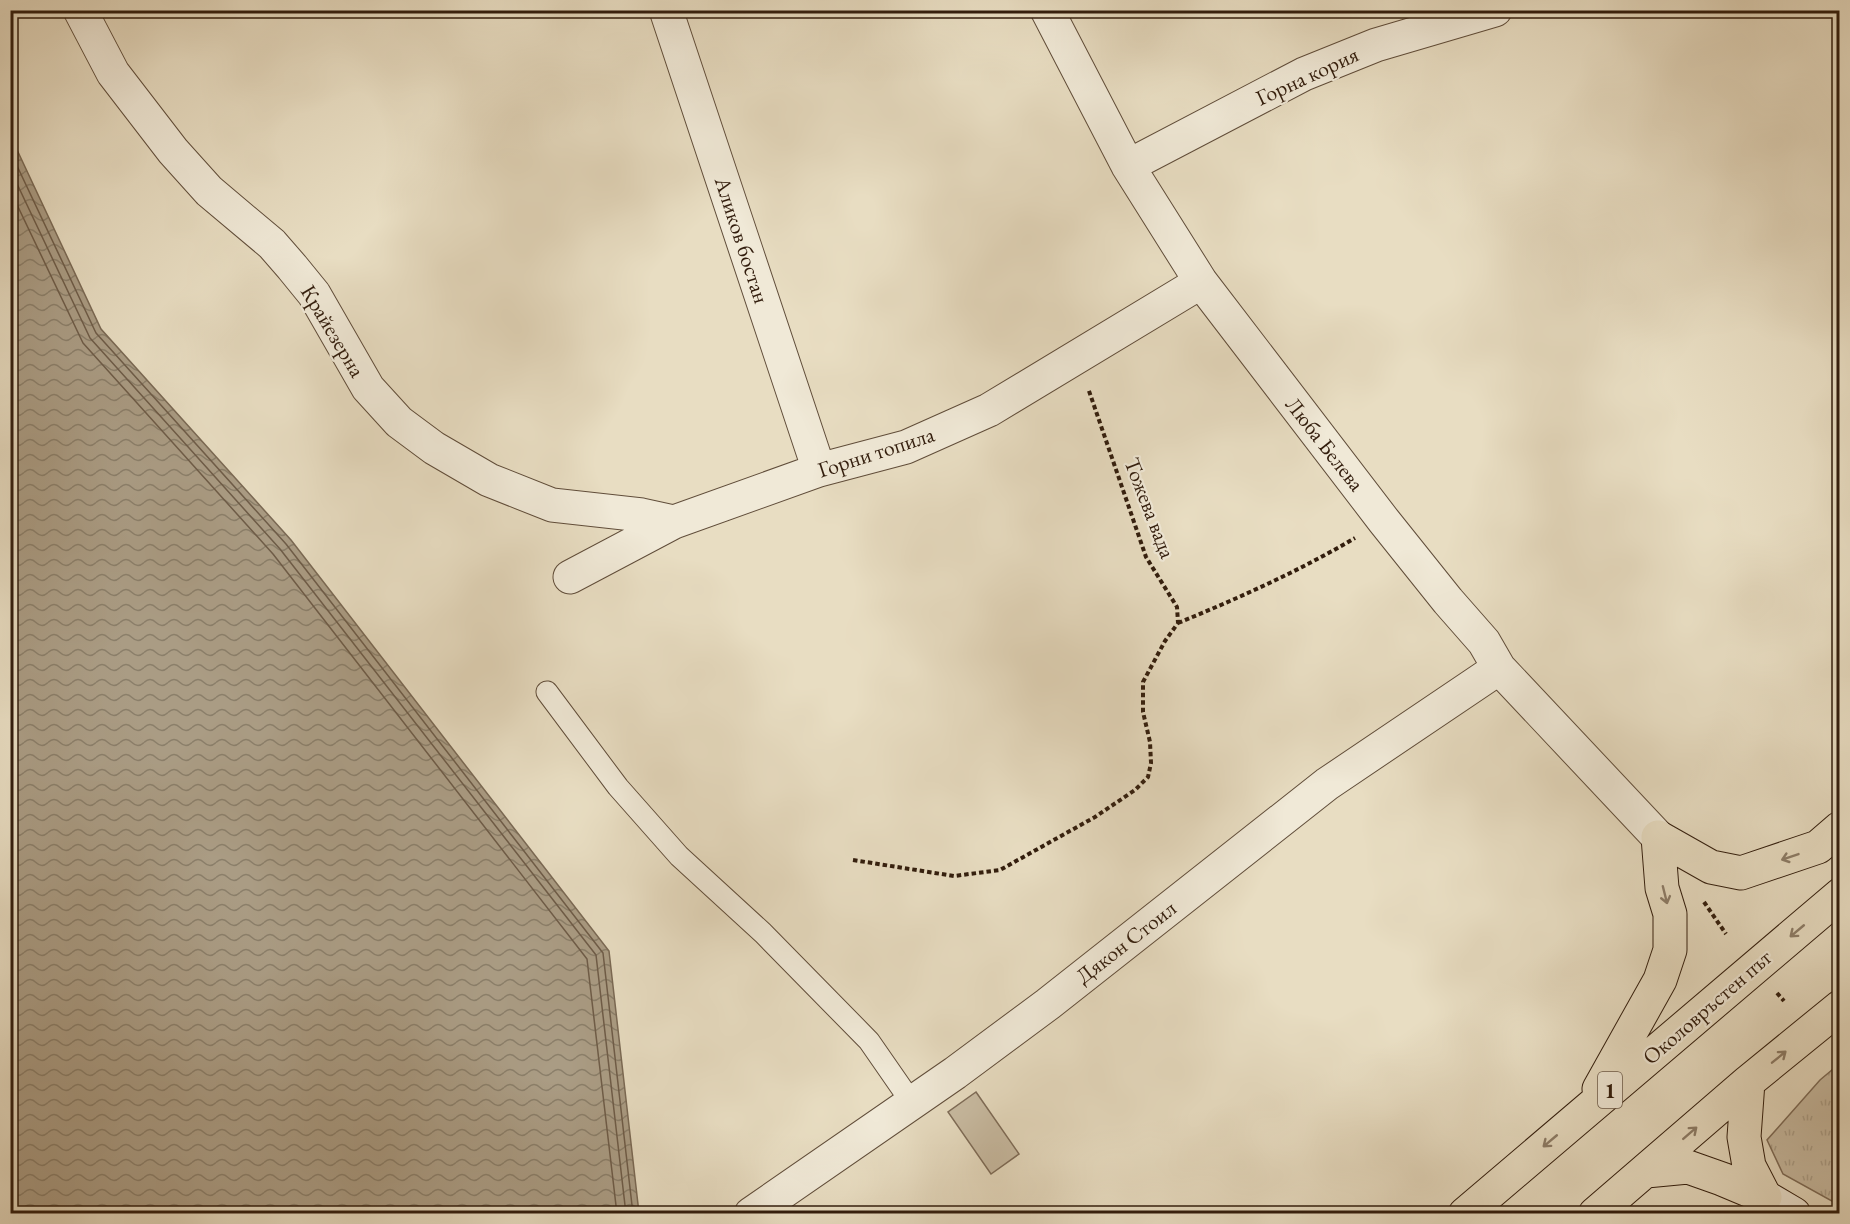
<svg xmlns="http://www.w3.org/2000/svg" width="1850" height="1224" viewBox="0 0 1850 1224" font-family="'EB Garamond',serif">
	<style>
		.grass { fill: url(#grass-tufts); stroke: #7e6c58; stroke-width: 1.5 }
		.pitch { fill: #c9bca3; stroke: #7e6c58; stroke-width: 1.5 }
		.water { fill: url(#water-waves); stroke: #7a6954; stroke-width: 1.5 }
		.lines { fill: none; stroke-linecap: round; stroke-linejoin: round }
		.shore { stroke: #6e5c48; stroke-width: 1.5 }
		.lane-casing { stroke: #604d3a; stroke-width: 23 }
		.street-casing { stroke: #604d3a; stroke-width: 35 }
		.secondary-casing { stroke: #321d0d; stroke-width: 35 }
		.highway-casing { stroke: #321d0d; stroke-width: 35 }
		.path { stroke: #321d0d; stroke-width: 4; stroke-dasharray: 4.5 3; stroke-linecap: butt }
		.lane { stroke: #f0e9d7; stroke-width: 21 }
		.street { stroke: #f0e9d7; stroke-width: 33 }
		.secondary { stroke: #f0e9d7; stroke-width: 33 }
		.highway { stroke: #e8ddc2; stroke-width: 33 }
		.oneway { stroke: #8d7d68 }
		.labels { text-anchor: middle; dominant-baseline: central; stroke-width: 4.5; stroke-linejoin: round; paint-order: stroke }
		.shield { fill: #f0e9d7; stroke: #6b5a4a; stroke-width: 1.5 }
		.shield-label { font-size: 21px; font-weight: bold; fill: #321d0d }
		.street-label { font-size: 22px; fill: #321d0d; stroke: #f0e9d7 }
	</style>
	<defs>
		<pattern id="grass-tufts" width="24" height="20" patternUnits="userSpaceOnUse" patternTransform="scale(1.5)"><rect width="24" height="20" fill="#c9bca3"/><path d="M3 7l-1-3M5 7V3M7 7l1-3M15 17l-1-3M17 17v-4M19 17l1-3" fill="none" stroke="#ada18b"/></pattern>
		<pattern id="water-waves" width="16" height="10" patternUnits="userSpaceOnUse" patternTransform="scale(1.5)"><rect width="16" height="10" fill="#aa9c84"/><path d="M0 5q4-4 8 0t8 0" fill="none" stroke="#8b7f6a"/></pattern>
	</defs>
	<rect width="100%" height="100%" fill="#e8ddc2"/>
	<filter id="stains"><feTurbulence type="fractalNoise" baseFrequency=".00333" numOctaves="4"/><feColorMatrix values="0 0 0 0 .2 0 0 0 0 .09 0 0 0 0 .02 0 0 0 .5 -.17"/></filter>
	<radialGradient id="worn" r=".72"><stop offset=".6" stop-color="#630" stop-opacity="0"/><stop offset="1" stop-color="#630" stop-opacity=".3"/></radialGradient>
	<!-- grass -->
	<path class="grass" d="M1839,1064V1205L1783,1174L1767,1140L1820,1080Z"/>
	<!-- pitch -->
	<path class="pitch" d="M976,1092L1019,1154L991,1174L948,1112Z"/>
	<!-- water -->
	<path class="water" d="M11,137L101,329L291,540L609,951L639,1213H11Z"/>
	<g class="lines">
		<!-- shore -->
		<path class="shore" d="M10,151L96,333L286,544L603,953L633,1214
			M10,169L90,338L280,549L596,955L626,1214
			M10,190L83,343L273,554L587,959L617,1214"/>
		<defs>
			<path id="lane" d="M547,692L618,787L679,856L763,933L869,1041L912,1103"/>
			<path id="street" d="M80,10L113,73L173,151L209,191L272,244L292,267L314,294L368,388L399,422L434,448L489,480L552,505L642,515L674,522
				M666,10L819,470
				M1047,10L1128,166L1201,282L1384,521L1448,601L1484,642L1499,668L1658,837
				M1128,166L1304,74L1376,45L1495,10
				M570,577L674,522L819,470L906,447L989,410L1201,282
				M751,1214L955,1073L1048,1004L1327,784L1499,668"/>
			<path id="secondary" d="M1765,1197L1794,1214"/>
			<path id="highway" d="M1658,837L1711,867L1741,873L1818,847L1840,828
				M1748,1082L1744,1137L1749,1166L1765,1197
				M1599,1089L1660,980L1670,950V914L1662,888L1658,837
				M1646,1171L1688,1167L1722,1179L1765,1197
				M1465,1214L1840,895
				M1595,1214L1748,1082L1840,1007"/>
		</defs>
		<!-- lane casing -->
		<use href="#lane" class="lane-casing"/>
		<!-- street casing -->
		<use href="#street" class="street-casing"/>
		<!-- secondary casing -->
		<use href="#secondary" class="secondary-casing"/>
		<!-- highway casing -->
		<use href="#highway" class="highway-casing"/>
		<!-- path -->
		<path class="path" d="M1178,623C1239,598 1299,571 1355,538
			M853,860L954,876L1000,870L1095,817L1135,790L1148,777L1151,763L1150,742L1143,712V682L1165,641L1178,623L1177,607L1146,557L1088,388
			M1704,902L1726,934
			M1777,993L1784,1001
			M1838,1063L1840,1065"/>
		<!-- lane -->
		<use href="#lane" class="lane"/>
		<!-- street -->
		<use href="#street" class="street"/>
		<!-- secondary -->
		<use href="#secondary" class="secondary"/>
		<!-- highway -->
		<use href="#highway" class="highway"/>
	</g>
	<!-- one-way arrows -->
	<defs><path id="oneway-shaft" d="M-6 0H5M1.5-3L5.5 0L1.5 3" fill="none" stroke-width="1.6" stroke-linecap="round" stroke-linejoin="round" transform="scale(1.5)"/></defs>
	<g class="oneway">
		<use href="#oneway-shaft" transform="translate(1790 857) rotate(161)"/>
		<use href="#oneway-shaft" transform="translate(1665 895) rotate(76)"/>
		<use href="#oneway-shaft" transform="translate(1797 931) rotate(140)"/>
		<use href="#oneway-shaft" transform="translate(1779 1057) rotate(-39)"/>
		<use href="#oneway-shaft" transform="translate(1690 1133) rotate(-41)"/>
		<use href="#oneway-shaft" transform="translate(1550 1141) rotate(140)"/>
	</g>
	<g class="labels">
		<!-- shield labels -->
		<rect class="shield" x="1598" y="1072" width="24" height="36" rx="4.5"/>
		<g class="shield-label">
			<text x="1610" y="1090">1</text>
		</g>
		<!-- street labels -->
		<g class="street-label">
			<text transform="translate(1307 76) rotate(-25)">Горна кория</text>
			<text transform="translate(742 240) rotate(72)">Аликов бостан</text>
			<text transform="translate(333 331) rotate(59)">Крайезерна</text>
			<text transform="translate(1325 444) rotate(52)">Люба Белева</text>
			<text transform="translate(876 452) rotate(-18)">Горни топила</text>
			<text transform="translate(1150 508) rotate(69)">Тожева вада</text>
			<text transform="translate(1126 942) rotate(-38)">Дякон Стоил</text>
			<text transform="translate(1707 1007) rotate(-41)">Околовръстен път</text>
		</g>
	</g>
	<!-- margin -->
	<rect width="1850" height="1224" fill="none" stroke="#e8ddc2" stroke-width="36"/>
	<rect x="12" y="12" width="1826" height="1200" fill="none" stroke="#321d0d" stroke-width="3"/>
	<rect x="18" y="18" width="1814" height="1188" fill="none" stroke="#321d0d" stroke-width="1.5"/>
	<rect width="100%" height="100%" filter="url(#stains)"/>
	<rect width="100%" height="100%" fill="url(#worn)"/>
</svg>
